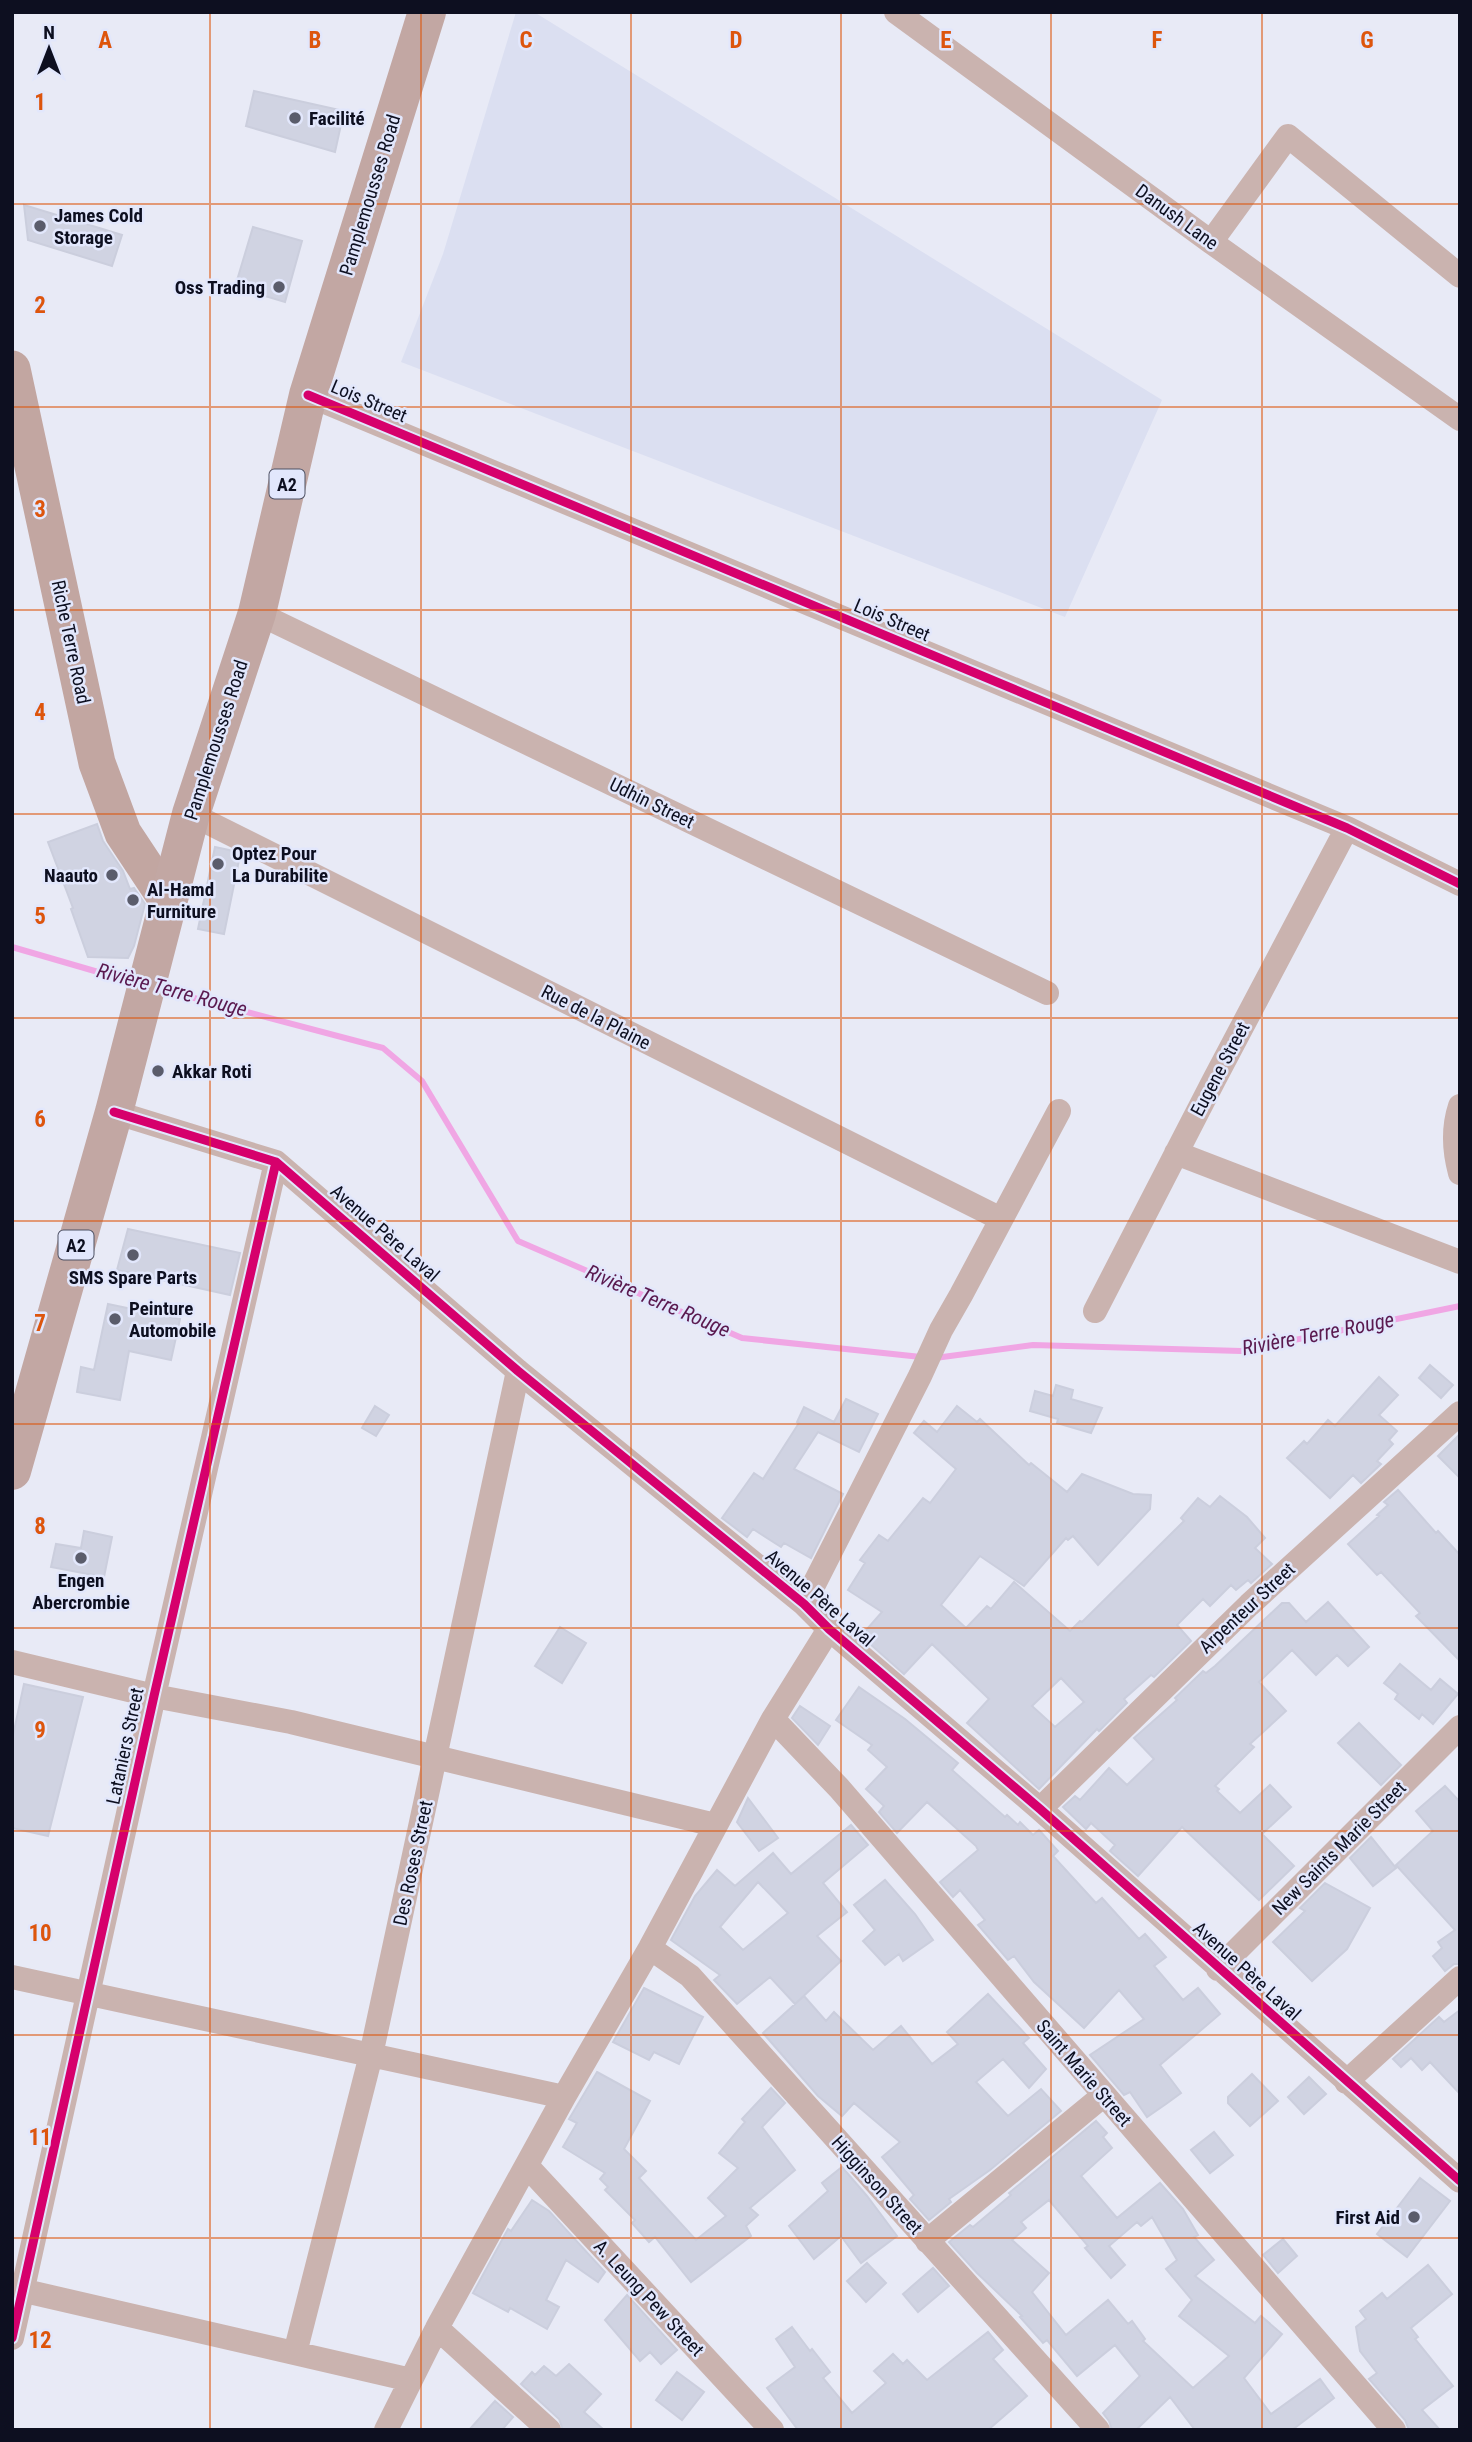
<svg xmlns="http://www.w3.org/2000/svg" width="1472" height="2442" viewBox="0 0 1472 2442" font-family="'Roboto Condensed',sans-serif">
	<style>
		.built { fill: #dbdff1 }
		.lines { fill: none; stroke-linecap: round; stroke-linejoin: round }
		.stream { stroke: #f0a6e4; stroke-width: 6 }
		.building { fill: #d0d3e2; stroke: #cbcedd; stroke-width: 2; fill-rule: evenodd }
		.street { stroke: #cab3af; stroke-width: 24 }
		.secondary { stroke: #c2a6a1; stroke-width: 37 }
		.primary { stroke: #c2a7a3; stroke-width: 38 }
		.cycleway-casing { stroke: #e2e7fc; stroke-width: 13 }
		.cycleway { stroke: #d6006c; stroke-width: 9 }
		.grid { fill: none; stroke: #dd550d; stroke-width: 2; stroke-opacity: 0.55 }
		.poi-dot { fill: #5a5c6b; stroke: #e2e7fc; stroke-width: 2.5 }
		.labels { text-anchor: middle; dominant-baseline: central; stroke-width: 5; stroke-linejoin: round; paint-order: stroke }
		.shield { fill: #e2e7fc; stroke: #4d5062; stroke-width: 2 }
		.shield-label { font-size: 18px; font-weight: bold; fill: #0d0f20 }
		.poi-label { font-size: 19px; font-weight: bold; fill: #0d0f20; stroke: #e2e7fc; text-anchor: start }
		.street-label { font-size: 19px; fill: #0d0f20; stroke: #e2e7fc }
		.water-label { font-size: 21px; font-style: italic; fill: #5a194f; stroke: #e2e7fc }
		.grid-label { font-size: 23px; text-anchor: middle; font-weight: bold; fill: #dd550d; stroke: #e2e7fc; stroke-width: 5; stroke-linejoin: round; paint-order: stroke }
	</style>
	<rect width="100%" height="100%" fill="#e8eaf6"/>
	<!-- built -->
	<path class="built" d="M516,12H534L1162,400L1065,617L401,362L443,254Z"/>
	<g class="lines">
		<!-- stream -->
		<path class="stream" d="M12,947L136,983
			M160,989L383,1048L422,1081L518,1241L742,1338L921,1357
			M935,1358L1033,1345L1241,1351L1460,1306"/>
	</g>
	<!-- building -->
	<path class="building" d="M254,91L344,111L335,152L246,126Z
		M24,205L122,235L112,266L28,240Z
		M253,227L302,241L285,302L235,287Z
		M97,824L103,841L123,871L130,889L134,888L145,904L134,946L128,958L88,957L71,909L73,908L48,842Z
		M215,847L229,850L240,855L224,934L198,929Z
		M128,1229L240,1253L230,1295L117,1270Z
		M108,1304L180,1319L171,1360L129,1351L120,1400L77,1392L81,1367L94,1370Z
		M1430,1365L1453,1385L1441,1398L1419,1378Z
		M1379,1377L1398,1395L1379,1415L1397,1431L1389,1440L1393,1444L1377,1461L1381,1464L1361,1483L1353,1475L1330,1498L1287,1458L1304,1441L1307,1444L1328,1420L1335,1426Z
		M1056,1385L1073,1390L1071,1399L1102,1408L1091,1433L1057,1423L1058,1419L1030,1411L1035,1391L1053,1396Z
		M846,1399L878,1414L859,1452L818,1432L794,1469L843,1494L811,1558L784,1543L781,1547L753,1529L747,1537L722,1518L754,1473L763,1479L799,1423L797,1422L804,1407L834,1422Z
		M375,1406L389,1415L376,1436L362,1428Z
		M957,1406L977,1422L980,1419L1029,1465L1031,1463L1067,1492L1082,1474L1133,1494L1151,1495L1150,1509L1098,1565L1073,1536L1068,1540L1066,1538L1024,1586L980,1556L941,1605L966,1628L987,1606L991,1609L1014,1582L1070,1631L1080,1621L1082,1622L1184,1521L1181,1518L1198,1498L1210,1507L1220,1496L1247,1517L1265,1538L1255,1548L1272,1564L1251,1583L1248,1580L1236,1590L1231,1585L1210,1606L1203,1599L1177,1625L1191,1641L1154,1677L1151,1675L1124,1699L1127,1703L1099,1731L1097,1729L1039,1789L967,1723L989,1699L932,1644L904,1674L861,1636L882,1612L848,1590L865,1563L860,1560L879,1535L888,1541L923,1498L930,1503L956,1469L914,1433L924,1421L937,1432ZM1061,1678L1084,1702L1055,1727L1032,1706Z
		M1460,1434V1478L1438,1456Z
		M1398,1490L1436,1533L1438,1531L1460,1555V1661L1416,1616L1420,1613L1381,1572L1377,1575L1348,1544L1379,1516L1377,1515L1388,1505L1384,1502Z
		M84,1531L112,1537L104,1577L51,1567L56,1544L81,1548Z
		M1328,1602L1369,1647L1348,1666L1337,1655L1316,1675L1292,1650L1259,1682L1286,1711L1250,1744L1254,1747L1215,1786L1219,1789L1217,1791L1240,1813L1270,1785L1291,1807L1262,1834L1294,1866L1259,1900L1182,1827L1138,1876L1110,1851L1115,1845L1091,1823L1086,1829L1063,1807L1075,1796L1080,1800L1109,1768L1127,1785L1154,1759L1134,1738L1177,1700L1175,1698L1203,1671L1206,1673L1215,1666L1282,1603H1289L1306,1622Z
		M560,1627L586,1643L562,1683L535,1666Z
		M1400,1664L1431,1690L1440,1679L1458,1694L1433,1724L1422,1714L1419,1719L1395,1699L1398,1694L1384,1683Z
		M24,1684L83,1697L48,1836L12,1828V1740Z
		M859,1687L905,1719L958,1763L952,1770L1005,1817L1007,1815L1018,1825L1020,1822L1033,1835L1039,1830L1058,1851L1053,1856L1096,1903L1102,1898L1139,1939L1145,1934L1166,1957L1154,1966L1183,2000L1198,1988L1220,2014L1160,2065L1181,2093L1166,2104L1147,2117L1130,2092L1124,2095L1090,2055L1144,2019L1119,1990L1084,2028L1034,1982L1014,1956L1008,1960L978,1925L985,1920L960,1890L953,1897L940,1882L978,1850L976,1846L927,1802L897,1833L879,1812L884,1806L866,1789L887,1767L868,1750L872,1745L836,1720Z
		M800,1706L830,1726L818,1745L792,1718Z
		M1359,1723L1401,1765L1381,1785L1338,1743Z
		M1445,1786L1460,1802V1964H1454L1445,1971L1433,1956L1442,1948L1438,1942L1455,1930L1396,1865L1433,1831L1416,1811Z
		M748,1798L778,1838L759,1851L737,1822Z
		M851,1825L868,1845L823,1883L847,1912L817,1936L841,1961L795,2004L770,1977L737,2004L714,1980L720,1975L671,1940L695,1896L717,1870L735,1886L773,1853L791,1874ZM758,1882L788,1913L743,1950L720,1927Z
		M1371,1837L1396,1868L1373,1886L1350,1858Z
		M885,1880L915,1914L933,1940L903,1961L899,1954L885,1965L863,1941L875,1930L854,1905Z
		M1325,1883L1370,1908L1347,1949L1312,1981L1273,1942L1305,1911L1300,1908Z
		M644,1988L703,2017L679,2064L654,2052L649,2060L613,2042Z
		M988,1994L1029,2038L1023,2043L1046,2069L1029,2088L1003,2059L976,2082L1008,2116L1041,2089L1061,2111L990,2170L949,2199L951,2202L929,2220L910,2199L914,2195L882,2157L900,2142L854,2103L842,2116L818,2096L763,2033L804,1996L826,2021L834,2012L873,2050L901,2026L932,2064L958,2044L947,2032Z
		M1460,2010V2094L1430,2062L1422,2070L1411,2058L1401,2067L1393,2059L1439,2017L1444,2022Z
		M597,2072L650,2101L624,2149L646,2171L639,2178L696,2240L726,2216L708,2198L738,2168L719,2153L745,2122L742,2119L771,2088L785,2103L762,2127L795,2170L750,2208L758,2215L746,2226L751,2236L691,2282L655,2237L649,2242L632,2223L635,2220L605,2190L608,2187L600,2179L605,2173L563,2147L577,2123L569,2119Z
		M1252,2074L1278,2101L1250,2126L1228,2103V2097Z
		M1309,2077L1326,2094L1304,2114L1288,2097Z
		M1096,2121L1107,2133L1103,2137L1112,2148L1081,2176L1117,2218L1160,2183L1183,2209L1198,2235L1194,2237L1214,2260L1195,2276L1255,2323L1261,2316L1282,2334L1244,2378L1271,2414L1320,2379L1334,2398L1292,2430H1195L1170,2397L1136,2430H1112L1109,2421L1103,2413L1140,2376L1115,2345L1077,2376L1047,2340L1043,2343L1020,2317L1022,2316L977,2273L949,2242L970,2225L973,2227L1011,2195L1009,2193ZM1049,2200L1088,2246L1085,2248L1111,2278L1125,2265L1109,2246L1137,2222L1141,2226L1152,2217L1177,2260L1166,2269L1192,2300L1179,2316L1229,2356L1193,2388L1143,2341L1145,2339L1132,2321L1128,2324L1108,2300L1066,2335L1032,2292L1049,2273L1012,2240L1026,2228L1021,2222Z
		M1214,2132L1233,2155L1210,2173L1191,2150Z
		M842,2167L867,2196L897,2236L861,2263L841,2236L814,2259L789,2226L828,2191L822,2183Z
		M1420,2178L1450,2201L1407,2257L1377,2234Z
		M532,2200L549,2211L605,2272L598,2282L566,2260L546,2300L559,2307L547,2329L510,2308L508,2312L473,2293L508,2229L511,2231Z
		M1283,2239L1297,2256L1278,2273L1263,2255Z
		M867,2263L886,2283L866,2302L847,2281Z
		M1428,2265L1452,2294L1411,2328L1418,2337L1415,2339L1453,2386L1422,2410L1440,2430H1409L1405,2420L1369,2379L1377,2373L1360,2351L1356,2327L1366,2319L1360,2311L1382,2293L1387,2299Z
		M933,2268L949,2286L918,2312L903,2294Z
		M627,2295L677,2350L661,2364L650,2352L640,2361L605,2320Z
		M792,2327L810,2351L812,2349L830,2372L823,2378L852,2413L886,2383L874,2371L893,2354L903,2364L907,2360L927,2380L988,2332L1003,2350L993,2359L1027,2396L988,2430H798L767,2388L795,2367L776,2339Z
		M569,2364L601,2394L584,2412L604,2430H563L559,2419L521,2384L532,2372L535,2375L544,2366L556,2376Z
		M677,2372L704,2392L682,2420L656,2400Z
		M495,2401L513,2417L502,2430H469Z"/>
	<g class="lines">
		<!-- street -->
		<path class="street" d="M896,12L1211,242L1460,419
			M1211,242L1288,136L1460,276
			M308,395L1347,828L1460,884
			M257,613L1047,993
			M191,814L1001,1219
			M1460,1106C1453,1127 1454,1151 1460,1173
			M114,1112L276,1162L518,1371L804,1604L829,1629L1040,1809L1460,2181
			M1176,1153L1460,1262
			M1095,1311L1214,1080L1347,828
			M804,1604L920,1376L941,1330L961,1295L1059,1111
			M12,1662L154,1696L291,1722L715,1825
			M773,1719L839,1788L1394,2430
			M1040,1809L1249,1605L1460,1413
			M650,1948L690,1976L1098,2430
			M1218,1969L1460,1727
			M12,1977L564,2097
			M1346,2082L1460,1978
			M527,2166L772,2430
			M927,2241L1104,2095
			M12,2288L411,2380
			M437,2328L549,2430
			M12,2338L154,1696L276,1162
			M295,2353L371,2055L518,1371
			M386,2430L437,2328L564,2097L650,1948L773,1719L829,1629"/>
		<!-- secondary -->
		<path class="secondary" d="M12,369L97,763L123,833L168,901"/>
		<!-- primary -->
		<path class="primary" d="M12,1471L114,1112L191,814L257,613L308,395L427,12"/>
		<defs>
			<path id="cycleway" d="M308,395L1347,828L1460,884
				M114,1112L276,1162L518,1371L804,1604L829,1629L1040,1809L1460,2181
				M12,2338L154,1696L276,1162"/>
		</defs>
		<!-- cycleway casing -->
		<use href="#cycleway" class="cycleway-casing"/>
		<!-- cycleway -->
		<use href="#cycleway" class="cycleway"/>
	</g>
	<!-- grid -->
	<path class="grid" d="M210,12V2430M421,12V2430M631,12V2430M841,12V2430M1051,12V2430M1262,12V2430M12,204H1460M12,407H1460M12,610H1460M12,814H1460M12,1018H1460M12,1221H1460M12,1424H1460M12,1628H1460M12,1831H1460M12,2035H1460M12,2238H1460"/>
	<!-- markers -->
	<g class="poi-dot">
		<circle cx="295" cy="118" r="7"/>
		<circle cx="40" cy="226" r="7"/>
		<circle cx="279" cy="287" r="7"/>
		<circle cx="218" cy="864" r="7"/>
		<circle cx="112" cy="875" r="7"/>
		<circle cx="133" cy="900" r="7"/>
		<circle cx="158" cy="1071" r="7"/>
		<circle cx="133" cy="1255" r="7"/>
		<circle cx="115" cy="1319" r="7"/>
		<circle cx="81" cy="1558" r="7"/>
		<circle cx="1414" cy="2217" r="7"/>
	</g>
	<g class="labels">
		<!-- shield labels -->
		<g class="shield">
			<rect x="269.5" y="469.5" width="35" height="29" rx="5"/>
			<rect x="58.5" y="1230.5" width="35" height="29" rx="5"/>
		</g>
		<g class="shield-label">
			<text x="287" y="484">A2</text>
			<text x="76" y="1245">A2</text>
		</g>
		<!-- poi labels -->
		<g class="poi-label">
			<text x="309" y="118">Facilité</text>
			<text x="54" y="215">James Cold<tspan x="54" dy="22">Storage</tspan></text>
			<text x="265" y="287" text-anchor="end">Oss Trading</text>
			<text x="232" y="853">Optez Pour<tspan x="232" dy="22">La Durabilite</tspan></text>
			<text x="98" y="875" text-anchor="end">Naauto</text>
			<text x="147" y="889">Al-Hamd<tspan x="147" dy="22">Furniture</tspan></text>
			<text x="172" y="1071">Akkar Roti</text>
			<text x="133" y="1277" text-anchor="middle">SMS Spare Parts</text>
			<text x="129" y="1308">Peinture<tspan x="129" dy="22">Automobile</tspan></text>
			<text x="81" y="1580" text-anchor="middle">Engen<tspan x="81" dy="22">Abercrombie</tspan></text>
			<text x="1400" y="2217" text-anchor="end">First Aid</text>
		</g>
		<!-- street labels -->
		<g class="street-label">
			<text transform="translate(370 195) rotate(-73)">Pamplemousses Road</text>
			<text transform="translate(1177 217) rotate(36)">Danush Lane</text>
			<text transform="translate(369 401) rotate(23)">Lois Street</text>
			<text transform="translate(892 620) rotate(23)">Lois Street</text>
			<text transform="translate(71 642) rotate(78)">Riche Terre Road</text>
			<text transform="translate(216 740) rotate(-72)">Pamplemousses Road</text>
			<text transform="translate(652 803) rotate(26)">Udhin Street</text>
			<text transform="translate(596 1017) rotate(27)">Rue de la Plaine</text>
			<text transform="translate(1220 1069) rotate(-62)">Eugene Street</text>
			<text transform="translate(385 1233) rotate(41)">Avenue Père Laval</text>
			<text transform="translate(820 1598) rotate(41)">Avenue Père Laval</text>
			<text transform="translate(1247 1608) rotate(-43)">Arpenteur Street</text>
			<text transform="translate(125 1746) rotate(-78)">Lataniers Street</text>
			<text transform="translate(1339 1848) rotate(-45)">New Saints Marie Street</text>
			<text transform="translate(413 1863) rotate(-78)">Des Roses Street</text>
			<text transform="translate(1247 1971) rotate(42)">Avenue Père Laval</text>
			<text transform="translate(1084 2073) rotate(49)">Saint Marie Street</text>
			<text transform="translate(877 2185) rotate(48)">Higginson Street</text>
			<text transform="translate(649 2298) rotate(47)">A. Leung Pew Street</text>
		</g>
		<!-- water labels -->
		<g class="water-label">
			<text transform="translate(172 990) rotate(15)">Rivière Terre Rouge</text>
			<text transform="translate(658 1301) rotate(23)">Rivière Terre Rouge</text>
			<text transform="translate(1318 1334) rotate(-11)">Rivière Terre Rouge</text>
		</g>
	</g>
	<g class="grid-label">
		<text x="105" y="48">A</text>
		<text x="315" y="48">B</text>
		<text x="526" y="48">C</text>
		<text x="736" y="48">D</text>
		<text x="946" y="48">E</text>
		<text x="1157" y="48">F</text>
		<text x="1367" y="48">G</text>
		<text x="40" y="110">1</text>
		<text x="40" y="313">2</text>
		<text x="40" y="517">3</text>
		<text x="40" y="720">4</text>
		<text x="40" y="924">5</text>
		<text x="40" y="1127">6</text>
		<text x="40" y="1331">7</text>
		<text x="40" y="1534">8</text>
		<text x="40" y="1738">9</text>
		<text x="40" y="1941">10</text>
		<text x="40" y="2145">11</text>
		<text x="40" y="2348">12</text>
	</g>
	<!-- border -->
	<rect width="1472" height="2442" fill="none" stroke="#0d0f20" stroke-width="28"/>
	<!-- north arrow -->
	<g transform="translate(49 49)" stroke="#e2e7fc" stroke-width="5" paint-order="stroke">
	<path d="M0-5L12 26L0 18L-12 26Z" fill="#0d0f20"/>
	<text y="-10" font-size="19" font-weight="bold" text-anchor="middle" fill="#0d0f20">N</text>
	</g>
</svg>
